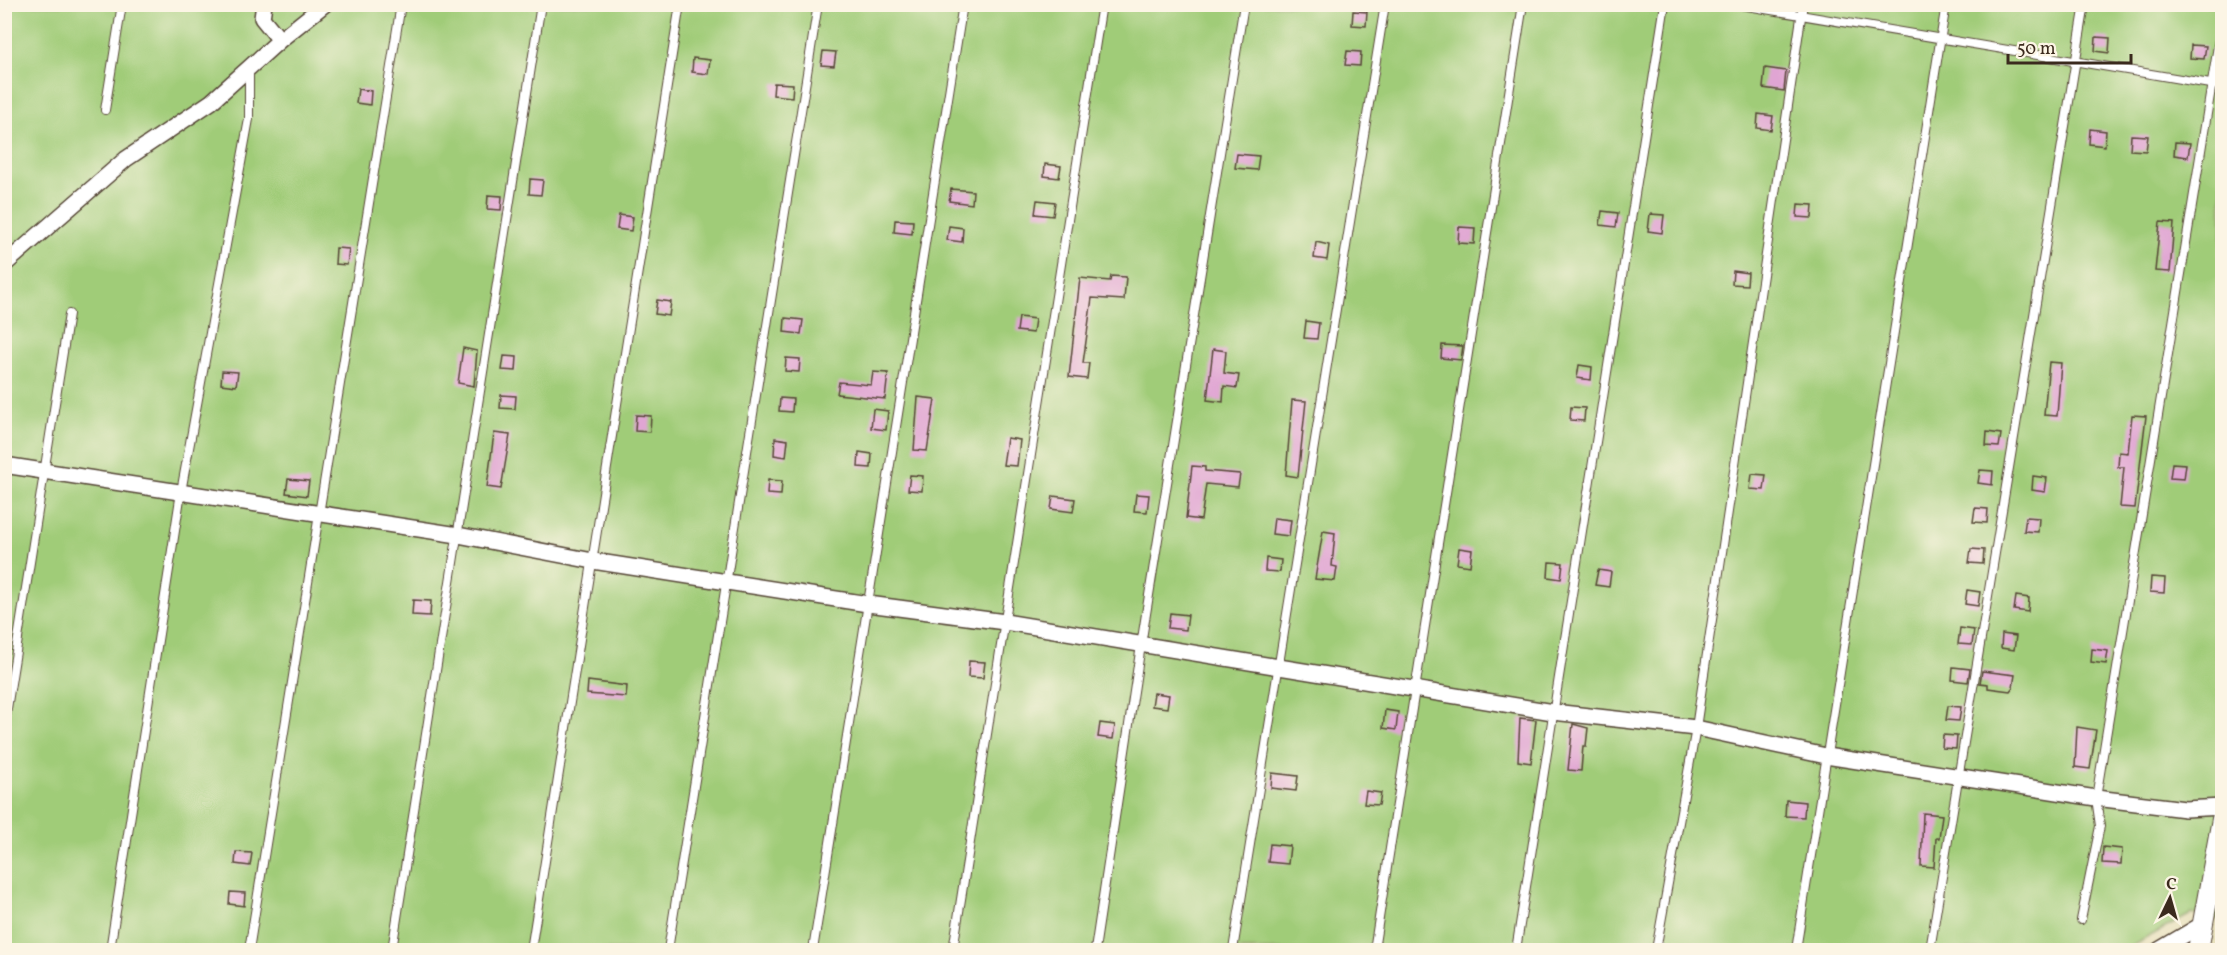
<svg xmlns="http://www.w3.org/2000/svg" width="2227" height="955" viewBox="0 0 2227 955" font-family="Vollkorn,serif">
	<style>
		.green { fill: #a0cc78; stroke: #6e7b4b; stroke-width: 1.5 }
		.building { fill: #e0a5d3 }
		.lines { fill: none; stroke-linecap: round; stroke-linejoin: round }
		.service-casing { stroke: #554536; stroke-width: 10 }
		.minor-casing { stroke: #554536; stroke-width: 18 }
		.tertiary-casing { stroke: #554536; stroke-width: 22 }
		.service { stroke: #fff; stroke-width: 8 }
		.minor { stroke: #fff; stroke-width: 15 }
		.tertiary { stroke: #fff; stroke-width: 20 }
	</style>
	<rect width="100%" height="100%" fill="#fcf5e5"/>
	<filter id="ink" filterUnits="userSpaceOnUse"><feTurbulence type="fractalNoise" baseFrequency=".0167" numOctaves="2"/><feDisplacementMap in="SourceGraphic" scale="12" xChannelSelector="R" yChannelSelector="G"/><feConvolveMatrix kernelMatrix="1 2 1 2 8 2 1 2 1" color-interpolation-filters="sRGB"/></filter>
	<filter id="wash" filterUnits="userSpaceOnUse"><feTurbulence type="fractalNoise" baseFrequency=".008" numOctaves="4" result="noise"/><feDisplacementMap in="SourceGraphic" scale="24" xChannelSelector="R" yChannelSelector="G"/><feGaussianBlur stdDeviation="1.35" result="paint"/><feColorMatrix in="noise" values="0 0 0 0 0 0 0 0 0 0 0 0 0 0 0 0 0 1.4 0 .05"/><feComposite in="paint" operator="in"/></filter>
	<g filter="url(#wash)">
		<rect width="100%" height="100%" fill="#e7e0bc"/>
		<!-- green -->
		<path class="green" d="M5,5H2222V920L2191,914L2124,950H5Z"/>
		<g id="blocks">
			<!-- building -->
			<path class="building" d="M1353,11L1367,12L1366,26L1352,25Z
				M2096,37L2110,38L2109,53L2095,51Z
				M2191,45L2206,46L2204,59L2190,58Z
				M823,51L836,52L834,66L821,65Z
				M1347,51L1361,52L1360,66L1345,65Z
				M693,58L710,60L708,74L692,72Z
				M1765,68L1786,71L1784,91L1763,88Z
				M774,83L793,84L792,97L773,95Z
				M358,89L371,91L370,105L356,103Z
				M1758,114L1773,116L1771,130L1757,128Z
				M2090,129L2106,131L2105,146L2089,144Z
				M2131,135L2148,136L2146,151L2130,150Z
				M2175,142L2190,143L2188,157L2174,155Z
				M1237,154L1259,156L1257,170L1235,168Z
				M1045,164L1061,166L1059,178L1044,176Z
				M530,179L543,180L541,195L529,194Z
				M951,189L973,191L972,204L949,201Z
				M488,195L502,196L501,210L487,209Z
				M1037,200L1055,202L1053,216L1035,214Z
				M1798,204L1813,205L1812,218L1797,217Z
				M1602,211L1618,213L1616,227L1600,225Z
				M1650,214L1664,215L1662,233L1648,231Z
				M619,215L633,217L631,231L617,229Z
				M895,220L913,221L912,234L894,232Z
				M2160,222L2174,223L2170,272L2155,271Z
				M949,226L963,228L962,242L947,240Z
				M1459,227L1475,228L1474,244L1458,243Z
				M1316,242L1329,245L1327,260L1314,258Z
				M336,248L349,249L347,265L335,264Z
				M1733,271L1748,273L1747,285L1732,284Z
				M1111,276L1126,277L1124,300L1092,298L1083,363H1089L1087,379L1069,377L1080,278L1110,281Z
				M657,300L671,302L669,316L655,314Z
				M1019,317L1035,319L1033,333L1017,331Z
				M785,318L803,320L801,334L784,332Z
				M1306,321L1319,323L1317,339L1304,338Z
				M1442,345L1463,346L1461,360L1441,358Z
				M463,348L477,351L474,386L458,383Z
				M1213,349L1226,351L1224,373L1239,375L1237,388L1224,386L1223,402L1207,400Z
				M504,356L517,357L516,371L502,370Z
				M786,358L800,359L799,372L785,371Z
				M2049,362L2061,363L2057,416L2044,415Z
				M1579,365L1592,367L1591,380L1577,378Z
				M222,371L238,372L236,386L221,384Z
				M873,372L888,373L885,399L837,394L839,382L871,385Z
				M501,395L516,396L515,409L500,408Z
				M918,397L935,399L927,451L914,450Z
				M780,398L793,399L792,412L779,411Z
				M1292,400L1306,401L1298,477L1286,475Z
				M1571,407L1585,408L1584,421L1570,420Z
				M873,409L888,411L886,430L871,428Z
				M636,415L651,416L650,432L635,431Z
				M2132,415L2146,416L2135,508L2120,507L2124,467H2118L2119,452L2128,453Z
				M1987,432L2001,434L1999,447L1986,446Z
				M494,433L510,435L501,489L487,487Z
				M775,438L788,440L786,457L774,455Z
				M1007,438L1020,440L1017,466L1003,465Z
				M859,452L872,454L871,468L858,467Z
				M2172,463L2186,464L2184,479L2170,478Z
				M1192,466L1205,467V471L1240,474L1238,487L1206,484L1201,520L1186,518Z
				M1980,470L1993,471L1992,485L1978,483Z
				M1752,474L1766,475L1764,490L1750,489Z
				M910,475L923,476L922,491L908,490Z
				M2033,476L2047,478L2045,492L2032,490Z
				M288,479L309,481L307,496L286,493Z
				M768,480L782,481L781,495L767,494Z
				M1136,494L1149,495L1147,512L1134,511Z
				M1053,496L1075,499L1073,512L1051,509Z
				M1975,508L1988,509L1987,523L1973,522Z
				M2026,517L2039,518L2038,532L2024,531Z
				M1274,518L1291,520L1289,536L1272,534Z
				M1323,531L1335,533L1332,566L1337,567L1335,581L1315,579Z
				M1459,548L1472,550L1470,566L1457,564Z
				M1971,549L1984,550L1983,564L1969,563Z
				M1266,558L1281,560L1280,572L1265,571Z
				M1549,562L1563,563L1561,579L1548,577Z
				M1598,570L1611,572L1609,587L1595,585Z
				M2151,577L2165,578L2164,593L2150,592Z
				M1967,590L1980,592L1978,606L1965,604Z
				M2016,596L2029,598L2028,612L2014,610Z
				M413,600L431,601L430,616L412,615Z
				M1170,613L1188,615L1186,630L1168,628Z
				M1960,628L1974,630L1972,645L1958,644Z
				M2002,634L2016,636L2014,650L2001,648Z
				M2092,649L2108,651L2106,664L2091,662Z
				M969,661L985,662L983,678L968,677Z
				M1953,667L1970,669L1968,682L1952,680Z
				M1982,671L2015,675L2013,687L2010,691L1988,688V684L1980,683Z
				M588,681L627,686L626,697L587,694Z
				M1154,693L1169,695L1167,708L1152,706Z
				M1948,706L1961,707L1959,721L1946,720Z
				M1385,710L1398,712L1396,730L1383,728Z
				M1520,718L1536,720L1531,763L1518,761Z
				M1100,723L1115,725L1113,739L1098,737Z
				M1573,724L1588,728L1586,746H1583L1581,771L1568,770Z
				M2077,727L2096,730L2090,769L2075,767Z
				M1943,735L1957,736L1956,749L1942,748Z
				M1272,773L1298,776L1296,791L1271,788Z
				M1366,791L1381,793L1379,805L1364,804Z
				M1786,800L1805,802L1804,817L1785,816Z
				M1923,813L1942,815L1939,838H1936L1934,867L1921,866Z
				M1270,844L1290,846L1288,864L1268,862Z
				M2103,847L2122,849L2121,864L2102,863Z
				M236,852L252,853L250,866L235,864Z
				M230,892L245,893L244,906L229,904Z"/>
		</g>
	</g>
	<g filter="url(#ink)">
		<use href="#blocks" fill-opacity="0" stroke="#554536" stroke-width="1.5"/>
		<g class="lines">
			<defs>
				<path id="service" d="M1735,4L2222,86
					M105,110L122,4
					M4,728L69,314
					M2081,920L2100,826L2096,798L2222,21
					M110,950L181,492L249,119V70
					M249,950L401,4
					M392,950L541,4
					M531,950L680,4
					M668,950L818,4
					M813,950L963,4
					M953,950L1102,4
					M1095,950L1141,645L1244,4
					M1233,950L1385,4
					M1374,950L1523,4
					M1516,950L1665,4
					M1656,950L1696,728L1803,4
					M1796,950L1946,4
					M1930,950L2085,4"/>
				<path id="minor" d="M264,4L262,18L280,40
					M4,265L126,159L211,102L280,40L325,4
					M4,465L458,535L593,561L868,604L1005,622L1553,712L1696,728L1826,756L2096,798L2185,809L2222,807
					M2159,950L2203,924"/>
				<path id="tertiary" d="M2198,950L2222,819"/>
			</defs>
			<!-- service casing -->
			<use href="#service" class="service-casing"/>
			<!-- minor casing -->
			<use href="#minor" class="minor-casing"/>
			<!-- tertiary casing -->
			<use href="#tertiary" class="tertiary-casing"/>
			<!-- service -->
			<use href="#service" class="service"/>
			<!-- minor -->
			<use href="#minor" class="minor"/>
			<!-- tertiary -->
			<use href="#tertiary" class="tertiary"/>
		</g>
	</g>
	<!-- margin -->
	<rect width="2227" height="955" fill="none" stroke="#fcf5e5" stroke-width="24"/>
	<!-- north arrow -->
	<g transform="translate(2170 898) rotate(5)" stroke="#fcf5e5" stroke-width="4.5" paint-order="stroke">
	<path d="M0-4.5L10 22L0 15L-10 22Z" fill="#3b2a1e"/>
	<text y="-9" font-size="16" font-weight="bold" text-anchor="middle" fill="#3b2a1e">С</text>
	</g>
	<!-- scale -->
	<path d="M2008 54v9h123v-9" fill="none" stroke="#3b2a1e" stroke-width="3"/>
	<text x="2017" y="54" font-size="18" fill="#3b2a1e" stroke="#fcf5e5" stroke-width="4.5" paint-order="stroke">50 m</text>
</svg>
